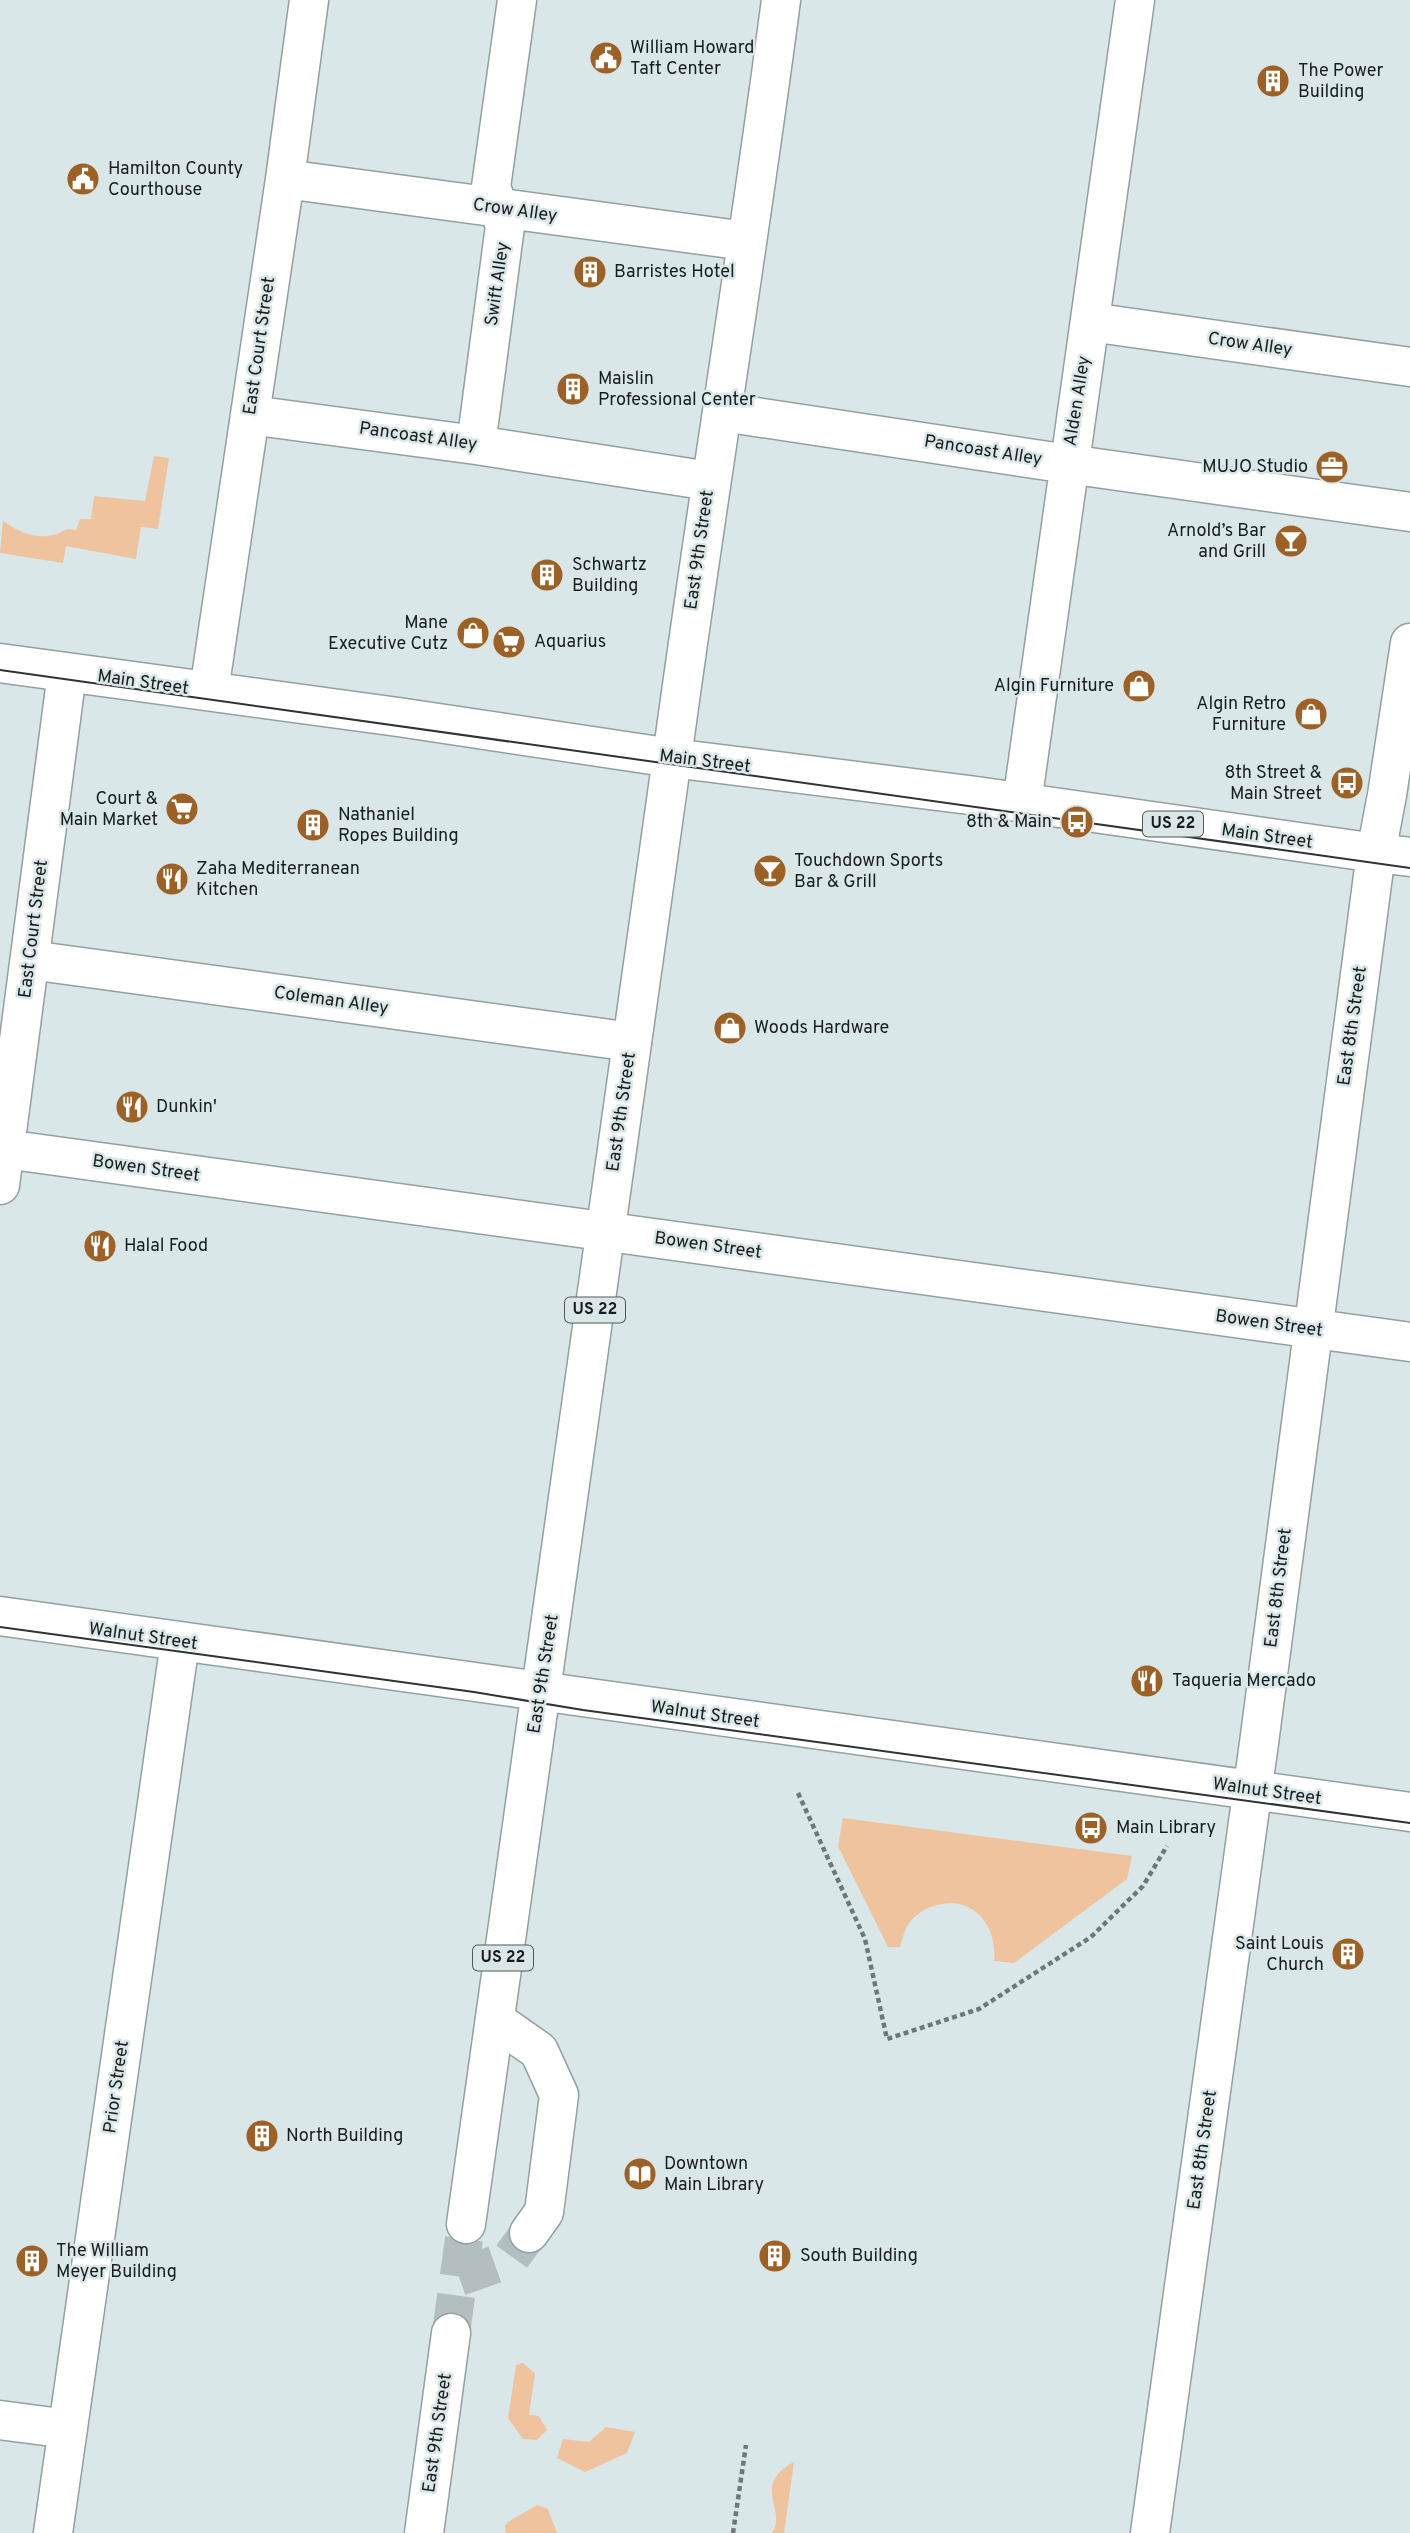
<svg xmlns="http://www.w3.org/2000/svg" width="1410" height="2533" viewBox="0 0 1410 2533" font-family="Overpass,sans-serif">
	<style>
		.green { fill: #eec39e }
		.lines { fill: none; stroke-linecap: round; stroke-linejoin: round }
		.minor-tunnel { stroke: #b3bec0; stroke-width: 38; stroke-dasharray: 38 19; stroke-linecap: butt }
		.major-tunnel { stroke: #b3bec0; stroke-width: 38; stroke-dasharray: 38 19; stroke-linecap: butt }
		.minor-casing { stroke: #939fa1; stroke-width: 41 }
		.major-casing { stroke: #939fa1; stroke-width: 41 }
		.path { stroke: #6f7879; stroke-width: 4.5; stroke-dasharray: 5 3.5; stroke-linecap: butt }
		.minor { stroke: #fff; stroke-width: 38 }
		.major { stroke: #fff; stroke-width: 38 }
		.tram { stroke: #2e3335; stroke-width: 2 }
		.labels { text-anchor: middle; dominant-baseline: central; stroke-width: 5; stroke-linejoin: round; paint-order: stroke }
		.shield { fill: #dae7e9; stroke: #52595a; stroke-width: 2 }
		.shield-label { font-size: 16px; font-weight: bold; fill: #171c1d }
		.poi-label { font-size: 18px; fill: #171c1d; stroke: #dae7e9; text-anchor: start }
		.street-label { font-size: 18px; fill: #171c1d; stroke: #dae7e9 }
	</style>
	<rect width="100%" height="100%" fill="#dae7e9"/>
	<!-- green -->
	<path class="green" d="M154,456L169,458L158,529L141,527L136,559L66,546L63,563L0,553L3,521C23,535 45,543 67,529L76,530L80,519H91L94,496L145,501Z
		M843,1818L1132,1856L1127,1879L1014,1963L994,1961C998,1921 968,1891 928,1908C921,1911 911,1919 907,1926C904,1932 902,1941 900,1947H888L838,1846Z
		M523,2363L535,2373L529,2415L539,2416L547,2430L537,2440L523,2439L508,2418L516,2365Z
		M606,2427L635,2432L627,2453L585,2472L557,2458L563,2439L589,2442Z
		M794,2462L784,2533H772C788,2509 750,2486 794,2462Z
		M537,2505L548,2509L557,2533H506L505,2526L508,2522Z"/>
	<g class="lines">
		<!-- minor-tunnel -->
		<path class="minor-tunnel" d="M459,2277L510,2259L529,2233"/>
		<!-- major-tunnel -->
		<path class="major-tunnel" d="M451,2333L466,2224"/>
		<defs>
			<path id="minor" d="M285,179L746,241
				M1090,322L1410,367
				M723,412L1068,464L1410,512
				M250,415L476,445L710,481
				M476,445L505,226L491,187L517,0
				M0,663L398,717L672,758C706,505 748,253 781,0
				M209,691L285,179L309,0
				M1022,803L1135,0
				M30,960L632,1042
				M5,1149L1410,1342
				M0,1185L67,673
				M0,1616L1410,1812
				M495,2020L539,2051L559,2095L544,2212L529,2233
				M0,2420L68,2429
				M53,2533L180,1642
				M1150,2533L1259,1743L1376,853L1410,857"/>
			<path id="major" d="M466,2224L672,758L969,795L1376,853L1387,795L1410,643
				M424,2533L451,2333"/>
		</defs>
		<!-- minor casing -->
		<use href="#minor" class="minor-casing"/>
		<!-- major casing -->
		<use href="#major" class="major-casing"/>
		<!-- path -->
		<path class="path" d="M798,1793L865,1939L887,2039L979,2009L1091,1937L1143,1886L1167,1846
			M733,2533L746,2445"/>
		<!-- minor -->
		<use href="#minor" class="minor"/>
		<!-- major -->
		<use href="#major" class="major"/>
		<!-- tram -->
		<path class="tram" d="M0,670L1410,868
			M0,1627L474,1692L583,1710L1410,1823"/>
	</g>
	<!-- icons -->
	<defs>
		<symbol id="civic-disc" viewBox="-11 -11 22 22"><circle r="9.5" fill="#9e6125" stroke="#dae7e9"/><path d="M-.6-6.5H3V-4.5H.6V-3L4-1V1h2V6H-6V1h2V-1L-.6-3ZM-1.2 2.5V6h2.4V2.5Z" fill="#fff"/></symbol>
		<symbol id="building-disc" viewBox="-11 -11 22 22"><circle r="9.5" fill="#9e6125" stroke="#dae7e9"/><path d="M-4-6H4V6H1V3H-1V6H-4ZM-2.5-4.3h1.7v1.8h-1.7ZM.8-4.3h1.7v1.8H.8ZM-2.5-1h1.7V.8h-1.7ZM.8-1h1.7V.8H.8Z" fill="#fff"/></symbol>
		<symbol id="office-disc" viewBox="-11 -11 22 22"><circle r="9.5" fill="#9e6125" stroke="#dae7e9"/><path d="M-6-3h4V-5.5h4V-3h4V5H-6ZM-1-4.5V-3h2v-1.5ZM-6 0V1H6V0Z" fill="#fff"/></symbol>
		<symbol id="bar-disc" viewBox="-11 -11 22 22"><circle r="9.5" fill="#9e6125" stroke="#dae7e9"/><path d="M-6-5H6L.8 .8V4.5H3.5V6h-7V4.5H-.8V.8Z" fill="#fff"/></symbol>
		<symbol id="shop-disc" viewBox="-11 -11 22 22"><circle r="9.5" fill="#9e6125" stroke="#dae7e9"/><path d="M-5-2.5h2.3a2.7 3.5 0 0 1 5.4 0H5L5.5 6h-11ZM-1.5-2.5h3a1.5 2.3 0 0 0-3 0Z" fill="#fff"/></symbol>
		<symbol id="supermarket-disc" viewBox="-11 -11 22 22"><circle r="9.5" fill="#9e6125" stroke="#dae7e9"/><path d="M-6-5.5h2.5l.6 2H6L4.5 2H-2.5L-4.4-4H-6ZM-1.5 3.2a1.3 1.3 0 1 0 .1 0ZM3 3.2a1.3 1.3 0 1 0 .1 0Z" fill="#fff"/></symbol>
		<symbol id="bus-disc" viewBox="-11 -11 22 22"><circle r="9.5" fill="#9e6125" stroke="#dae7e9"/><path d="M-5-6H5V4H4V6H2V4H-2V6H-4V4H-5ZM-3.5-4V0h7V-4ZM-3.5 1.2v1.5H-2V1.2ZM2 1.2v1.5H3.5V1.2Z" fill="#fff"/></symbol>
		<symbol id="restaurant-disc" viewBox="-11 -11 22 22"><circle r="9.5" fill="#9e6125" stroke="#dae7e9"/><path d="M-5-6h1v4h1v-4h1v4h1v-4h1v5L-1.5 .5V6h-2V.5L-5-1ZM5-6V6H3V1.5H1.5Q1.5-4 5-6Z" fill="#fff"/></symbol>
		<symbol id="library-disc" viewBox="-11 -11 22 22"><circle r="9.5" fill="#9e6125" stroke="#dae7e9"/><path d="M-6-4Q-3-5.5-.7-3.5V5Q-3 3-6 4ZM6-4Q3-5.5 .7-3.5V5Q3 3 6 4Z" fill="#fff"/></symbol>
	</defs>
	<g fill-rule="evenodd">
		<use href="#civic-disc" x="587" y="39" width="38" height="38"/>
		<use href="#building-disc" x="1254" y="62" width="38" height="38"/>
		<use href="#civic-disc" x="64" y="160" width="38" height="38"/>
		<use href="#building-disc" x="571" y="253" width="38" height="38"/>
		<use href="#building-disc" x="554" y="370" width="38" height="38"/>
		<use href="#office-disc" x="1313" y="448" width="38" height="38"/>
		<use href="#bar-disc" x="1272" y="522" width="38" height="38"/>
		<use href="#building-disc" x="528" y="556" width="38" height="38"/>
		<use href="#shop-disc" x="454" y="614" width="38" height="38"/>
		<use href="#supermarket-disc" x="490" y="623" width="38" height="38"/>
		<use href="#shop-disc" x="1120" y="667" width="38" height="38"/>
		<use href="#shop-disc" x="1292" y="695" width="38" height="38"/>
		<use href="#bus-disc" x="1328" y="764" width="38" height="38"/>
		<use href="#supermarket-disc" x="163" y="790" width="38" height="38"/>
		<use href="#bus-disc" x="1058" y="803" width="38" height="38"/>
		<use href="#building-disc" x="294" y="806" width="38" height="38"/>
		<use href="#bar-disc" x="751" y="852" width="38" height="38"/>
		<use href="#restaurant-disc" x="153" y="860" width="38" height="38"/>
		<use href="#shop-disc" x="711" y="1009" width="38" height="38"/>
		<use href="#restaurant-disc" x="113" y="1088" width="38" height="38"/>
		<use href="#restaurant-disc" x="81" y="1227" width="38" height="38"/>
		<use href="#restaurant-disc" x="1128" y="1662" width="38" height="38"/>
		<use href="#bus-disc" x="1072" y="1809" width="38" height="38"/>
		<use href="#building-disc" x="1329" y="1935" width="38" height="38"/>
		<use href="#building-disc" x="243" y="2117" width="38" height="38"/>
		<use href="#library-disc" x="621" y="2155" width="38" height="38"/>
		<use href="#building-disc" x="756" y="2237" width="38" height="38"/>
		<use href="#building-disc" x="13" y="2242" width="38" height="38"/>
	</g>
	<g class="labels">
		<!-- shield labels -->
		<g class="shield">
			<rect x="1143" y="811.5" width="60" height="25" rx="5"/>
			<rect x="565" y="1297.5" width="60" height="25" rx="5"/>
			<rect x="473" y="1945.5" width="60" height="25" rx="5"/>
		</g>
		<g class="shield-label">
			<text x="1173" y="824">US 22</text>
			<text x="595" y="1310">US 22</text>
			<text x="503" y="1958">US 22</text>
		</g>
		<!-- poi labels -->
		<g class="poi-label">
			<text x="630" y="48">William Howard<tspan x="630" dy="21">Taft Center</tspan></text>
			<text x="1298" y="71">The Power<tspan x="1298" dy="21">Building</tspan></text>
			<text x="108" y="169">Hamilton County<tspan x="108" dy="21">Courthouse</tspan></text>
			<text x="614" y="272">Barristes Hotel</text>
			<text x="598" y="379">Maislin<tspan x="598" dy="21">Professional Center</tspan></text>
			<text x="1308" y="467" text-anchor="end">MUJO Studio</text>
			<text x="1266" y="531" text-anchor="end">Arnold’s Bar<tspan x="1266" dy="21">and Grill</tspan></text>
			<text x="572" y="565">Schwartz<tspan x="572" dy="21">Building</tspan></text>
			<text x="448" y="623" text-anchor="end">Mane<tspan x="448" dy="21">Executive Cutz</tspan></text>
			<text x="534" y="642">Aquarius</text>
			<text x="1114" y="686" text-anchor="end">Algin Furniture</text>
			<text x="1286" y="704" text-anchor="end">Algin Retro<tspan x="1286" dy="21">Furniture</tspan></text>
			<text x="1322" y="773" text-anchor="end">8th Street &amp;<tspan x="1322" dy="21">Main Street</tspan></text>
			<text x="158" y="799" text-anchor="end">Court &amp;<tspan x="158" dy="21">Main Market</tspan></text>
			<text x="338" y="815">Nathaniel<tspan x="338" dy="21">Ropes Building</tspan></text>
			<text x="1052" y="822" text-anchor="end">8th &amp; Main</text>
			<text x="794" y="861">Touchdown Sports<tspan x="794" dy="21">Bar &amp; Grill</tspan></text>
			<text x="196" y="869">Zaha Mediterranean<tspan x="196" dy="21">Kitchen</tspan></text>
			<text x="754" y="1028">Woods Hardware</text>
			<text x="156" y="1107">Dunkin'</text>
			<text x="124" y="1246">Halal Food</text>
			<text x="1172" y="1681">Taqueria Mercado</text>
			<text x="1116" y="1828">Main Library</text>
			<text x="1324" y="1944" text-anchor="end">Saint Louis<tspan x="1324" dy="21">Church</tspan></text>
			<text x="286" y="2136">North Building</text>
			<text x="664" y="2164">Downtown<tspan x="664" dy="21">Main Library</tspan></text>
			<text x="56" y="2251">The William<tspan x="56" dy="21">Meyer Building</tspan></text>
			<text x="800" y="2256">South Building</text>
		</g>
		<!-- street labels -->
		<g class="street-label">
			<text transform="translate(515 211) rotate(8)">Crow Alley</text>
			<text transform="translate(498 284) rotate(-82)">Swift Alley</text>
			<text transform="translate(1250 345) rotate(8)">Crow Alley</text>
			<text transform="translate(260 346) rotate(-82)">East Court Street</text>
			<text transform="translate(1078 401) rotate(-81)">Alden Alley</text>
			<text transform="translate(418 437) rotate(8)">Pancoast Alley</text>
			<text transform="translate(983 451) rotate(9)">Pancoast Alley</text>
			<text transform="translate(700 550) rotate(-82)">East 9th Street</text>
			<text transform="translate(143 683) rotate(8)">Main Street</text>
			<text transform="translate(705 762) rotate(7)">Main Street</text>
			<text transform="translate(1267 837) rotate(8)">Main Street</text>
			<text transform="translate(34 929) rotate(-83)">East Court Street</text>
			<text transform="translate(331 1001) rotate(8)">Coleman Alley</text>
			<text transform="translate(1353 1026) rotate(-82)">East 8th Street</text>
			<text transform="translate(622 1112) rotate(-82)">East 9th Street</text>
			<text transform="translate(146 1169) rotate(8)">Bowen Street</text>
			<text transform="translate(708 1246) rotate(8)">Bowen Street</text>
			<text transform="translate(1269 1324) rotate(8)">Bowen Street</text>
			<text transform="translate(1279 1588) rotate(-83)">East 8th Street</text>
			<text transform="translate(143 1637) rotate(8)">Walnut Street</text>
			<text transform="translate(544 1674) rotate(-81)">East 9th Street</text>
			<text transform="translate(705 1715) rotate(8)">Walnut Street</text>
			<text transform="translate(1267 1792) rotate(8)">Walnut Street</text>
			<text transform="translate(117 2087) rotate(-82)">Prior Street</text>
			<text transform="translate(1203 2150) rotate(-82)">East 8th Street</text>
			<text transform="translate(438 2433) rotate(-82)">East 9th Street</text>
		</g>
	</g>
</svg>
